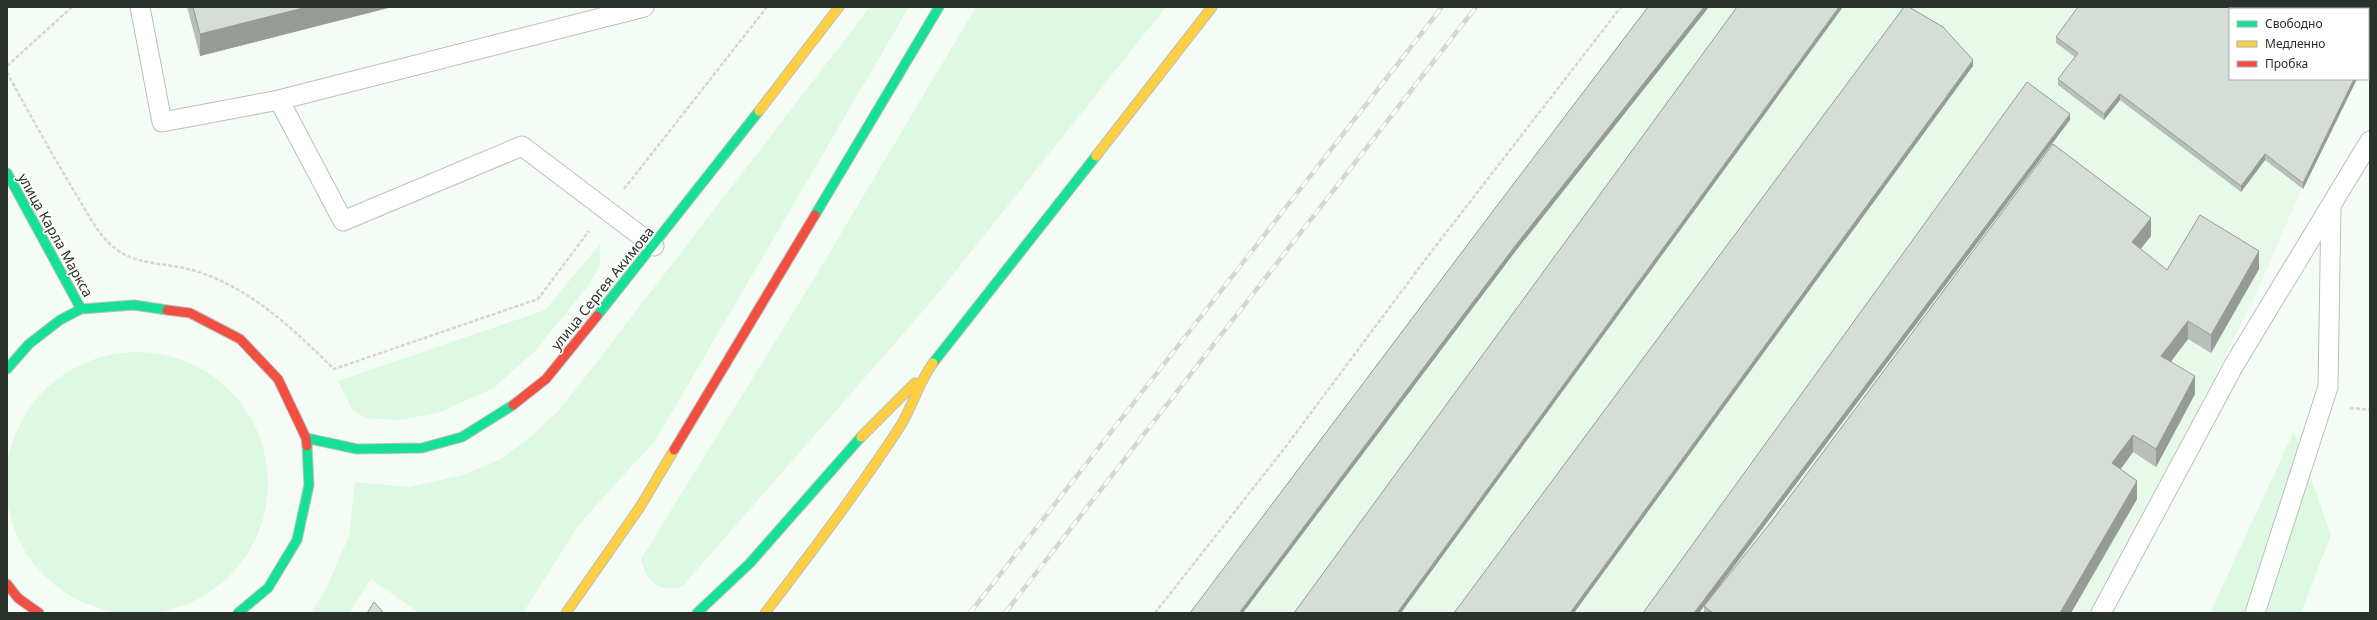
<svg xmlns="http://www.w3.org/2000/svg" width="2377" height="620" viewBox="0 0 2377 620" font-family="'Noto Sans',sans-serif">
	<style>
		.built { fill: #e7fae9 }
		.green { fill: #def9e2 }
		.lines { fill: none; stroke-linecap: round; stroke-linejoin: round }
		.lane-casing { stroke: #bac1bb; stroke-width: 21 }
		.fast-casing { stroke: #bac1bb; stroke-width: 11 }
		.slow-casing { stroke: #bac1bb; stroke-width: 11 }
		.jam-casing { stroke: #bac1bb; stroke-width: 11 }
		.path { stroke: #d5d7d6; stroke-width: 2.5; stroke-dasharray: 4 2; stroke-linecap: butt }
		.lane { stroke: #fefffe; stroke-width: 19 }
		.fast { stroke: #16e098; stroke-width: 9 }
		.slow { stroke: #ffcf43; stroke-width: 9 }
		.jam { stroke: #f24e42; stroke-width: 9 }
		.rail-casing { stroke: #d4d7d5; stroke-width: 4.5 }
		.rail { stroke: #fff; stroke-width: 3; stroke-dasharray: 9; stroke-linecap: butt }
		.wall { fill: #b8beb9 }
		.shaded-wall { fill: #969b96 }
		.building { fill: #d6ddd7; stroke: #969b96 }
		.labels { text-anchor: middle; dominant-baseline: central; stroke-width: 3; stroke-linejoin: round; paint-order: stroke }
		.street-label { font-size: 14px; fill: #2a322b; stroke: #fff }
	</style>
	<rect width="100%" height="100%" fill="#f5fcf6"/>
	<!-- built -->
	<path class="built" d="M1647,7H2370L2368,9H2230V79H2349L2254,299L2094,613H1190Z"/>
	<!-- green -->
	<path class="green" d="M870,7H909L655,441L580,523L523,613H419L371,579L349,613H311L327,587L349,536L355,482L409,487L460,476L501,459L535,433L562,407Z
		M976,7H1166L930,303L682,587C656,592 648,583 641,559L815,277Z
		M600,244V266L588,286L535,351L494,388L438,413L400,420L365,418L352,409L338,381L545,310Z
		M6 483a131 131 0 1 1 262 0a131 131 0 1 1-262 0Z
		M2294,431L2331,535L2301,613H2210Z"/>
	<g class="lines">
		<defs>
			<path id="lane" d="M140,7L162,122L279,100L343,221L522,146L654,246
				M279,100L644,7
				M2101,613L2234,365L2370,141
				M2255,613L2328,387L2331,206"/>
			<path id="fast" d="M7,173L81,309
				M815,215L939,7
				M597,316L759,111
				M933,363L1096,156
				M7,369L29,344L60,320L81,309L134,305L167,310
				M306,438L357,449L422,448L462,437L513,405
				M238,613L268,588L297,540L309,485L307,446
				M697,613L750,563L861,437"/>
			<path id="slow" d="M759,111L839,7
				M1096,156L1212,7
				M861,437L915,383
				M566,613L640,507L674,450
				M765,613C812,552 859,490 901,425C913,405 919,382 933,363"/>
			<path id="jam" d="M167,310L190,313L240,339L278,379L306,438L307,446
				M513,405L546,379L597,316
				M674,450L815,215
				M7,584L18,598L39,613"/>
		</defs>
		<!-- lane casing -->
		<use href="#lane" class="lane-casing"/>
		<!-- fast casing -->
		<use href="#fast" class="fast-casing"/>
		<!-- slow casing -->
		<use href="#slow" class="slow-casing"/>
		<!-- jam casing -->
		<use href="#jam" class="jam-casing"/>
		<!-- path -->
		<path class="path" d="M7,66L72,7
			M7,72C28,112 51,152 74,191C87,211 97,235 116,249C136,265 168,263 192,270C249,286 293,329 334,369L538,299L589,231
			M624,189L767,7
			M2350,408L2370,410
			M1155,613L1284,449L1428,256L1621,7"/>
		<!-- lane -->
		<use href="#lane" class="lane"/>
		<!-- fast -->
		<use href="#fast" class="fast"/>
		<!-- slow -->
		<use href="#slow" class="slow"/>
		<!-- jam -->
		<use href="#jam" class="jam"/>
		<defs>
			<path id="rail" d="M970,613L1442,7
				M1005,613L1476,7"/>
		</defs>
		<!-- rail casing -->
		<use href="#rail" class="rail-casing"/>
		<!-- rail -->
		<use href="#rail" class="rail"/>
	</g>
	<!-- wall -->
	<path class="wall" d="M187,7H392L200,56Z
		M2370,7V53L2368,57V9L2357,79L2303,189L2265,160L2241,192L2120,100L2104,120L2058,85V79L2075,57L2056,43V37Z
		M2151,236L2140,249L2167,270L2259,269L2211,353L2188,339L2171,362L2195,394L2156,467L2133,452L2121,469L2137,499L2071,613H1704V606Z"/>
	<!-- shaded-wall -->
	<path class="shaded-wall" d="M307,7H392L200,56V34Z
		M1704,7H1709L1515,252L1243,613H1239L1515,246Z
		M1839,7H1843L1401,613H1397Z
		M2370,47V53L2368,57V51Z
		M1973,60V66L1574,613H1570Z
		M2354,79H2357L2303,189V183Z
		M2120,94V100L2104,120V114Z
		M2070,114V120L1699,613H1694Z
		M2265,154V160L2241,192V186Z
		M2151,218V236L2132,260V242Z
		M2259,251V269L2211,353V335Z
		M2188,321V339L2161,374V356Z
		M2195,376V394L2156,467V449Z
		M2133,435V452L2112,481V463Z
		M2137,481V499L2071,613H2060Z"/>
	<!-- building -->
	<path class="building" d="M193,7H307L200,34Z
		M1648,7H1704L1515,246L1239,613H1190L1493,211Z
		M1737,7H1839L1397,613H1294Z
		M1904,7H1909L1943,27L1973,60L1570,613H1454Z
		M2078,7H2370V47L2368,51V9H2230V79H2354L2303,183L2265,154L2241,186L2120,94L2104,114L2058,79L2078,53L2056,37Z
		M2027,82L2070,114L1694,613H1643Z
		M2053,144L2151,218L2132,242L2167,270L2200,215L2259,251L2211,335L2188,321L2161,356L2195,376L2156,449L2133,435L2112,463L2137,481L2060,613H1713L1704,606L1771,522Z
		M374,602L382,611L383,613H367Z"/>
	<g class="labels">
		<!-- street labels -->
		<g class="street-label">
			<text transform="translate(56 235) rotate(61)">улица Карла Маркса</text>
			<text transform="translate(602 288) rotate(-51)">улица Сергея Акимова</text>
		</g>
	</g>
	<!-- border -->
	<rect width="2377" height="620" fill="none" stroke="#2a322b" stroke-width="16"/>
	<!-- legend -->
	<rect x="2229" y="8" width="140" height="72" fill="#ffffff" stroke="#aaadaa"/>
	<rect x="2237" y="21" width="20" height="6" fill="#16e098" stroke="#aaadaa"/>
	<text x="2265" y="28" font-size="12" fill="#2a322b">Свободно</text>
	<rect x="2237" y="41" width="20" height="6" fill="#ffcf43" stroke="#aaadaa"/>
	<text x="2265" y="48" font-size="12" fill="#2a322b">Медленно</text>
	<rect x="2237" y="61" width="20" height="6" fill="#f24e42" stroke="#aaadaa"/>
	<text x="2265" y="68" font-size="12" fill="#2a322b">Пробка</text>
</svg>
